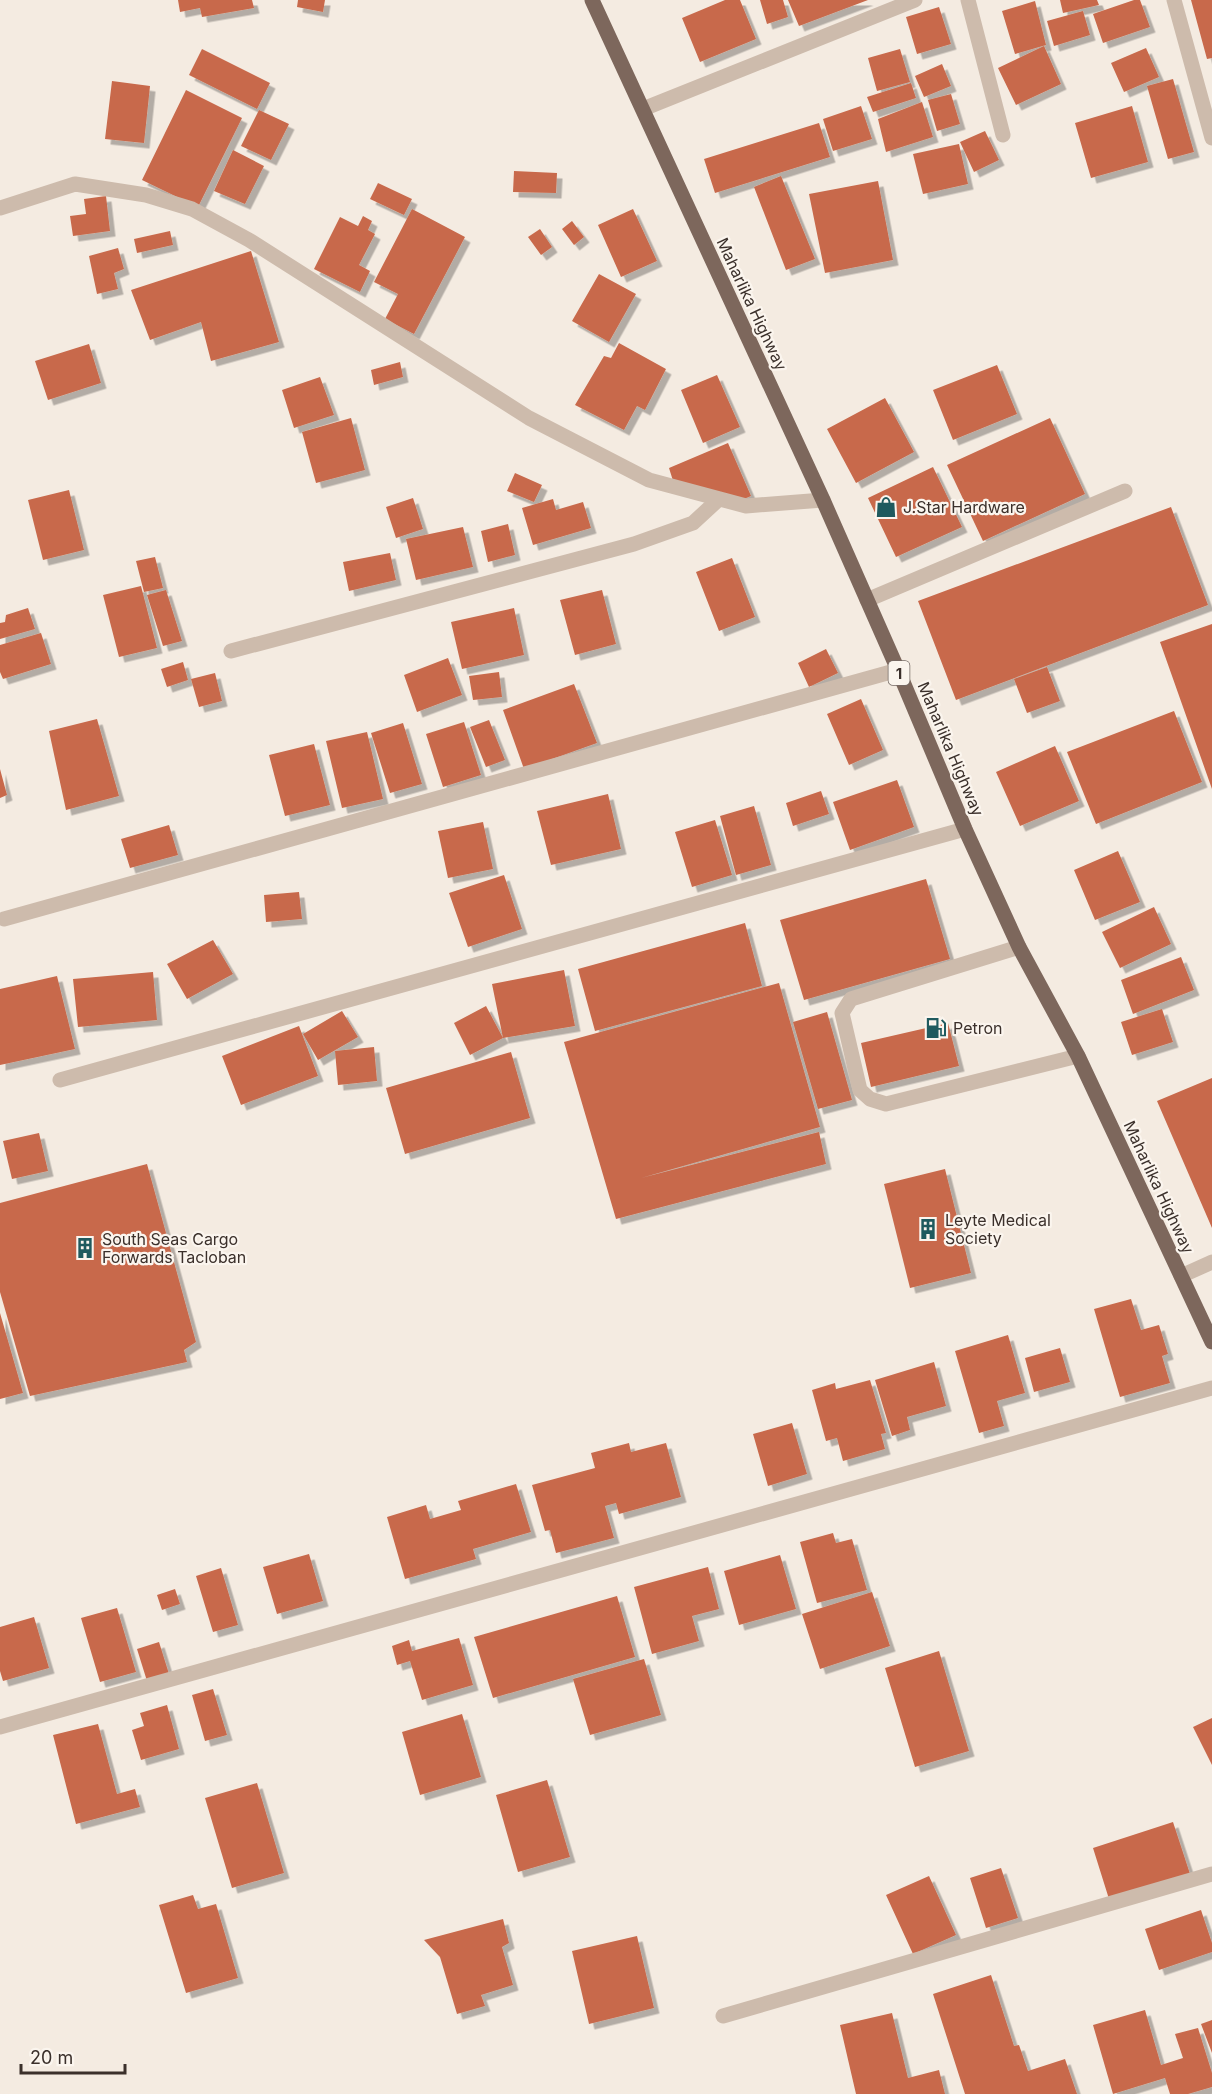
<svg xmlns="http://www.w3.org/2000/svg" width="1212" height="2094" viewBox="0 0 1212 2094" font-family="Inter,sans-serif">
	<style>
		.building { fill: #c8694b; filter: url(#shadow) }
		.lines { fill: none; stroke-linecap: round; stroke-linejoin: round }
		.lane { stroke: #cdbbac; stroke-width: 15 }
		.street { stroke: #cdbbac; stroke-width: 15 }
		.primary { stroke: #7d675c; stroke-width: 15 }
		.labels { text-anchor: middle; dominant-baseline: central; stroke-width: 4.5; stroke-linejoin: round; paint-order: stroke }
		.shield { fill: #fbf5ee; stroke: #756b66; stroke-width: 1.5 }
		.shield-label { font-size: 15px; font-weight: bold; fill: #3b302b }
		.street-label { font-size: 16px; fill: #3b302b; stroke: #fbf5ee }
		.poi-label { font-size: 16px; fill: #3b302b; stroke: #fbf5ee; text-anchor: start }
	</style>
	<defs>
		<filter id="shadow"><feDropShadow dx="5.5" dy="5.5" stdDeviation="0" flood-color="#0004"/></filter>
	</defs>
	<rect width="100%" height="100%" fill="#f4ebe1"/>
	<!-- building -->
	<path class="building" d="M178,0H252L254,8L202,17L200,8L180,12Z
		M298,0H325L323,12L297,7Z
		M725,0H740L756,39L700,62L682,18Z
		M760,0H783L788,17L767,24Z
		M788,0H868L799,26Z
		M1060,0H1097L1099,5L1063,13Z
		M1134,0H1140L1150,27L1103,43L1093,14Z
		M1191,0H1212V58L1207,59Z
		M1035,1L1046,45L1015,54L1002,11Z
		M939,7L951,44L917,54L906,17Z
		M1083,11L1090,35L1054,46L1047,21Z
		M1044,46L1061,84L1016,105L998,68Z
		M1146,48L1159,77L1124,92L1111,63Z
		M202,49L270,83L257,109L189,75Z
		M900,49L910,82L877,91L868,58Z
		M942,64L951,86L924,97L915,76Z
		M1173,79L1194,152L1168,159L1147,86Z
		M112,81L150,86L144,143L105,139Z
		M911,83L916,98L873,112L867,97Z
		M186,90L242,118L198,207L142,180Z
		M951,94L960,124L937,131L928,100Z
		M922,102L933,137L886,152L878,119Z
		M861,106L872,139L833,151L823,119Z
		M1132,106L1148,162L1091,178L1075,123Z
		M259,110L289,124L271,160L241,146Z
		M819,123L830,157L715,193L704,159Z
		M985,131L999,160L974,172L960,142Z
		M959,144L968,184L923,194L913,154Z
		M233,150L264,166L245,204L214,191Z
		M514,171L557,173L556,193L513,192Z
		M781,176L815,259L786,270L754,187Z
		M878,181L893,260L825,273L809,194Z
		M378,183L412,199L404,215L370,199Z
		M106,196L110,231L73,236L70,216L86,214L84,199Z
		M412,209L465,237L414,334L385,319L398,294L374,282Z
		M633,209L657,261L621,277L598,225Z
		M363,216L372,221L368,230L375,234L359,265L370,271L360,292L314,269L340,217L358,226Z
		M572,221L584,237L574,245L562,229Z
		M540,229L552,247L541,255L528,237Z
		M170,231L173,245L137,253L134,239Z
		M118,248L124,269L114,273L118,289L97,294L89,256Z
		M251,251L279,342L211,361L201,322L150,340L131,290Z
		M599,274L636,294L609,342L572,321Z
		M619,343L666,369L645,410L637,406L624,430L575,405L604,356L611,358Z
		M89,344L101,383L48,400L35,361Z
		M400,362L403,377L374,385L371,370Z
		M997,365L1017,414L953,440L933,390Z
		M717,375L740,427L703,443L681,390Z
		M320,377L334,415L294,428L282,390Z
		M885,398L914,452L856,483L827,429Z
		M351,418L365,470L316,483L302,432Z
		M1050,418L1085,494L983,541L947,465Z
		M728,443L751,496L739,501L674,484L669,468Z
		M933,467L962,527L896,557L868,498Z
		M515,473L542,485L534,502L507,491Z
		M69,490L84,550L43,560L28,500Z
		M413,498L423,529L396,538L386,507Z
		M553,499L556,510L583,502L591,528L533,545L522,508Z
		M1171,507L1208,605L956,700L918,601Z
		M508,524L515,555L488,562L481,531Z
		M463,527L473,567L416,580L406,539Z
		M390,553L396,580L349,591L343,562Z
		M155,557L163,588L144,592L136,561Z
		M732,558L755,617L719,631L696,572Z
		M141,586L157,648L119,657L103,595Z
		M166,590L182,641L163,646L147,595Z
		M602,590L616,644L575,655L560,600Z
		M28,608L35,629L0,639V623L5,622L6,615Z
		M514,608L524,655L462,669L451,622Z
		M1212,624V789L1160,642Z
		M41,633L51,664L3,679L0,672V645Z
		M826,649L838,673L809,687L798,663Z
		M448,658L462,695L417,712L404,675Z
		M183,662L188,680L167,687L161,669Z
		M1047,667L1060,701L1027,713L1014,679Z
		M499,672L502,697L473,700L469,676Z
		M215,673L222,701L199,707L191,679Z
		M574,684L597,743L524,769L503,710Z
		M861,699L883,750L849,765L827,714Z
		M1174,711L1202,782L1096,824L1067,752Z
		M97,719L119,796L66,810L49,731Z
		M489,720L505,760L486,767L470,727Z
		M464,722L481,775L443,787L426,734Z
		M403,723L422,784L390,793L371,733Z
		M367,732L383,799L342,808L326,741Z
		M314,744L330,805L285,816L269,755Z
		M1055,746L1079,801L1020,826L996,772Z
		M0,769L7,795L0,798Z
		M897,780L914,827L850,850L833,802Z
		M821,791L829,814L793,826L786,803Z
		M608,794L621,849L551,865L537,811Z
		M754,806L771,865L736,875L720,816Z
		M715,820L732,875L692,887L675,832Z
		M483,822L493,869L448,878L438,831Z
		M169,825L178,855L130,868L121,839Z
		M1118,851L1140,902L1095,920L1074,870Z
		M504,875L522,929L468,947L449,893Z
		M926,879L950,959L804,1000L780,920Z
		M299,892L302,919L266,922L264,895Z
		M1154,907L1171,944L1120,968L1102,932Z
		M745,923L762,986L595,1031L578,969Z
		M213,940L233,974L187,999L167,964Z
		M1181,957L1194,990L1133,1014L1121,980Z
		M564,970L575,1026L503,1038L492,984Z
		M153,972L157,1020L78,1027L73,979Z
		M57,976L75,1049L0,1065V989Z
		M779,983L820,1127L641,1178L819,1132L826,1164L616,1219L564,1042Z
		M486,1006L503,1038L470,1055L454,1023Z
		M1162,1009L1173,1042L1132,1055L1121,1022Z
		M342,1011L358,1037L318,1060L303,1034Z
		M827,1012L852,1100L818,1109L793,1022Z
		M948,1023L959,1066L871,1087L861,1043Z
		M299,1026L318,1076L241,1105L222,1056Z
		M374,1047L377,1081L338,1085L335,1051Z
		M511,1052L530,1118L405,1154L386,1088Z
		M1212,1078V1228L1157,1101Z
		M39,1133L48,1171L12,1179L3,1141Z
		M147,1164L196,1342L184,1350L187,1362L30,1396L0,1292V1203Z
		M945,1169L971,1273L910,1288L884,1184Z
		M1131,1299L1141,1330L1159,1325L1168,1354L1162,1356L1170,1383L1120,1397L1094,1309Z
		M0,1313L23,1393L0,1399Z
		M1008,1335L1025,1393L997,1401L1004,1426L979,1433L955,1351Z
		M1060,1348L1070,1382L1034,1392L1025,1358Z
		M934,1362L946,1406L907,1417L910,1430L892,1436L875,1380Z
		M870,1380L886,1433L881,1434L885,1449L843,1461L837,1438L826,1441L812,1390L835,1383L836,1389Z
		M792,1423L807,1474L768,1486L753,1434Z
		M629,1443L631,1452L666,1443L681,1497L619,1514L616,1503L605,1506L614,1538L556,1553L550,1530L545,1531L532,1485L595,1468L591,1453Z
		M516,1484L531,1532L473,1549L476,1559L405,1579L387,1517L426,1505L430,1519L461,1510L458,1501Z
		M833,1533L836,1543L852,1539L867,1590L817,1603L800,1542Z
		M309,1554L323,1601L277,1614L263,1567Z
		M780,1555L796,1609L739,1625L724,1571Z
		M708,1567L719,1609L692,1616L699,1641L652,1654L634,1587Z
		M221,1568L238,1625L213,1632L196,1576Z
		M175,1589L180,1604L162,1610L157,1595Z
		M872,1592L890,1646L820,1669L802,1614Z
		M617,1596L635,1657L493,1698L474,1637Z
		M117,1608L136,1672L100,1682L81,1618Z
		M34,1617L49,1668L3,1681L0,1671V1627Z
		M459,1638L473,1685L422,1700L410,1661L397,1665L392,1646L409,1640L412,1651Z
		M159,1642L169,1674L147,1681L137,1649Z
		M939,1651L969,1751L915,1767L885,1668Z
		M644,1659L661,1715L590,1735L573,1679Z
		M213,1689L227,1735L205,1741L192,1695Z
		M167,1705L179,1749L141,1760L132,1730L144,1726L140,1713Z
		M462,1714L481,1777L420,1795L402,1732Z
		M1212,1718V1765L1193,1727Z
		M98,1724L117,1794L135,1789L140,1807L76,1824L53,1735Z
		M547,1780L570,1857L518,1872L496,1795Z
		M257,1783L284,1873L232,1888L205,1798Z
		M1173,1822L1190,1874L1109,1899L1093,1848Z
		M1001,1868L1018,1918L986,1928L970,1878Z
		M929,1876L956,1935L913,1954L886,1895Z
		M193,1895L198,1909L216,1904L238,1978L186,1993L159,1905Z
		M1201,1910L1212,1943V1952L1159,1970L1145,1929Z
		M503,1919L509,1943L502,1947L513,1985L481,1995L485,2006L457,2014L440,1957L424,1940Z
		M637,1936L654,2008L589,2024L572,1951Z
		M991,1975L1014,2046L1019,2045L1028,2071L1065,2059L1077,2094H965L933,1994Z
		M1145,2010L1161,2065L1183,2058L1175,2034L1198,2028L1212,2073V2087L1188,2094H1170L1165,2078L1113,2094L1093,2025Z
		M892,2013L908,2078L939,2070L945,2094H856L840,2025Z
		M1212,2020V2053L1201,2024Z"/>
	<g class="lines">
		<!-- lane -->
		<path class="lane" d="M867,600L1125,491
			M1019,947L851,999L842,1013L860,1090L870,1099L886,1104L1078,1056
			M1181,1276L1212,1262"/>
		<!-- street -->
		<path class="street" d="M968,0L1003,135
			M1174,0L1212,138
			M643,109L915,0
			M0,208L75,184L146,195L192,209L249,240L529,418L649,480L746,506L823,500
			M231,651L634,544L693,523L719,499
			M4,919L898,670
			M60,1080L965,829
			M0,1727L1212,1388
			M723,2016L1212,1874"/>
		<!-- primary -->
		<path class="primary" d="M592,0L823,500L898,670L965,829L1019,947L1078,1056L1212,1342"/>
	</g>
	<!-- icons -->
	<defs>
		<symbol id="shop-bare" viewBox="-9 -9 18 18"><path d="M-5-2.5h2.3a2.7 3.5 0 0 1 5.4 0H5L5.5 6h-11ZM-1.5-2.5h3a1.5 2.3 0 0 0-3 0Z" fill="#1f5a5e" stroke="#fbf5ee" stroke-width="2.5" paint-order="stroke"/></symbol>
		<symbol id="fuel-bare" viewBox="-9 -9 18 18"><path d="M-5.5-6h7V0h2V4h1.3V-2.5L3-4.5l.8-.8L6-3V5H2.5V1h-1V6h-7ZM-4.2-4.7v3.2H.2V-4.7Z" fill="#1f5a5e" stroke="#fbf5ee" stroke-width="2.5" paint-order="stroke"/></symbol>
		<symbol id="building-bare" viewBox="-9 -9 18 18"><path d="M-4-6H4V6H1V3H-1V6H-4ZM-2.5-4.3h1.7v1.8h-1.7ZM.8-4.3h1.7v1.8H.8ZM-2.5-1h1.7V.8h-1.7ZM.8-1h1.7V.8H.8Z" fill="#1f5a5e" stroke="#fbf5ee" stroke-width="2.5" paint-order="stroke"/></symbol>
	</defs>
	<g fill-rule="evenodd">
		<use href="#shop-bare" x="871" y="492" width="30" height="30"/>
		<use href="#fuel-bare" x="921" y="1013" width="30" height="30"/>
		<use href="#building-bare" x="913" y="1214" width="30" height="30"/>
		<use href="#building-bare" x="70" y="1233" width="30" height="30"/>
	</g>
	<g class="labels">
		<!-- shield labels -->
		<rect class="shield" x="888.5" y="661" width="21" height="24" rx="4.5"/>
		<g class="shield-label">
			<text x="899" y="673">1</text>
		</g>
		<!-- street labels -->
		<g class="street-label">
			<text transform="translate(752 304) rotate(65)">Maharlika Highway</text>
			<text transform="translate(951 749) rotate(67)">Maharlika Highway</text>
			<text transform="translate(1159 1187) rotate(65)">Maharlika Highway</text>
		</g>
		<!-- poi labels -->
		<g class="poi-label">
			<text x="903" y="507">J.Star Hardware</text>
			<text x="953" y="1028">Petron</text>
			<text x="945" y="1220">Leyte Medical<tspan x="945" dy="18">Society</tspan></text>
			<text x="102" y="1239">South Seas Cargo<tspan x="102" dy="18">Forwards Tacloban</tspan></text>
		</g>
	</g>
	<!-- scale -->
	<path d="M21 2064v9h104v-9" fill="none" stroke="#3b302b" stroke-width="3"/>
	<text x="30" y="2064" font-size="18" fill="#3b302b" stroke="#fbf5ee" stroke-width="4.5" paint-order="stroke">20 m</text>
</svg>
